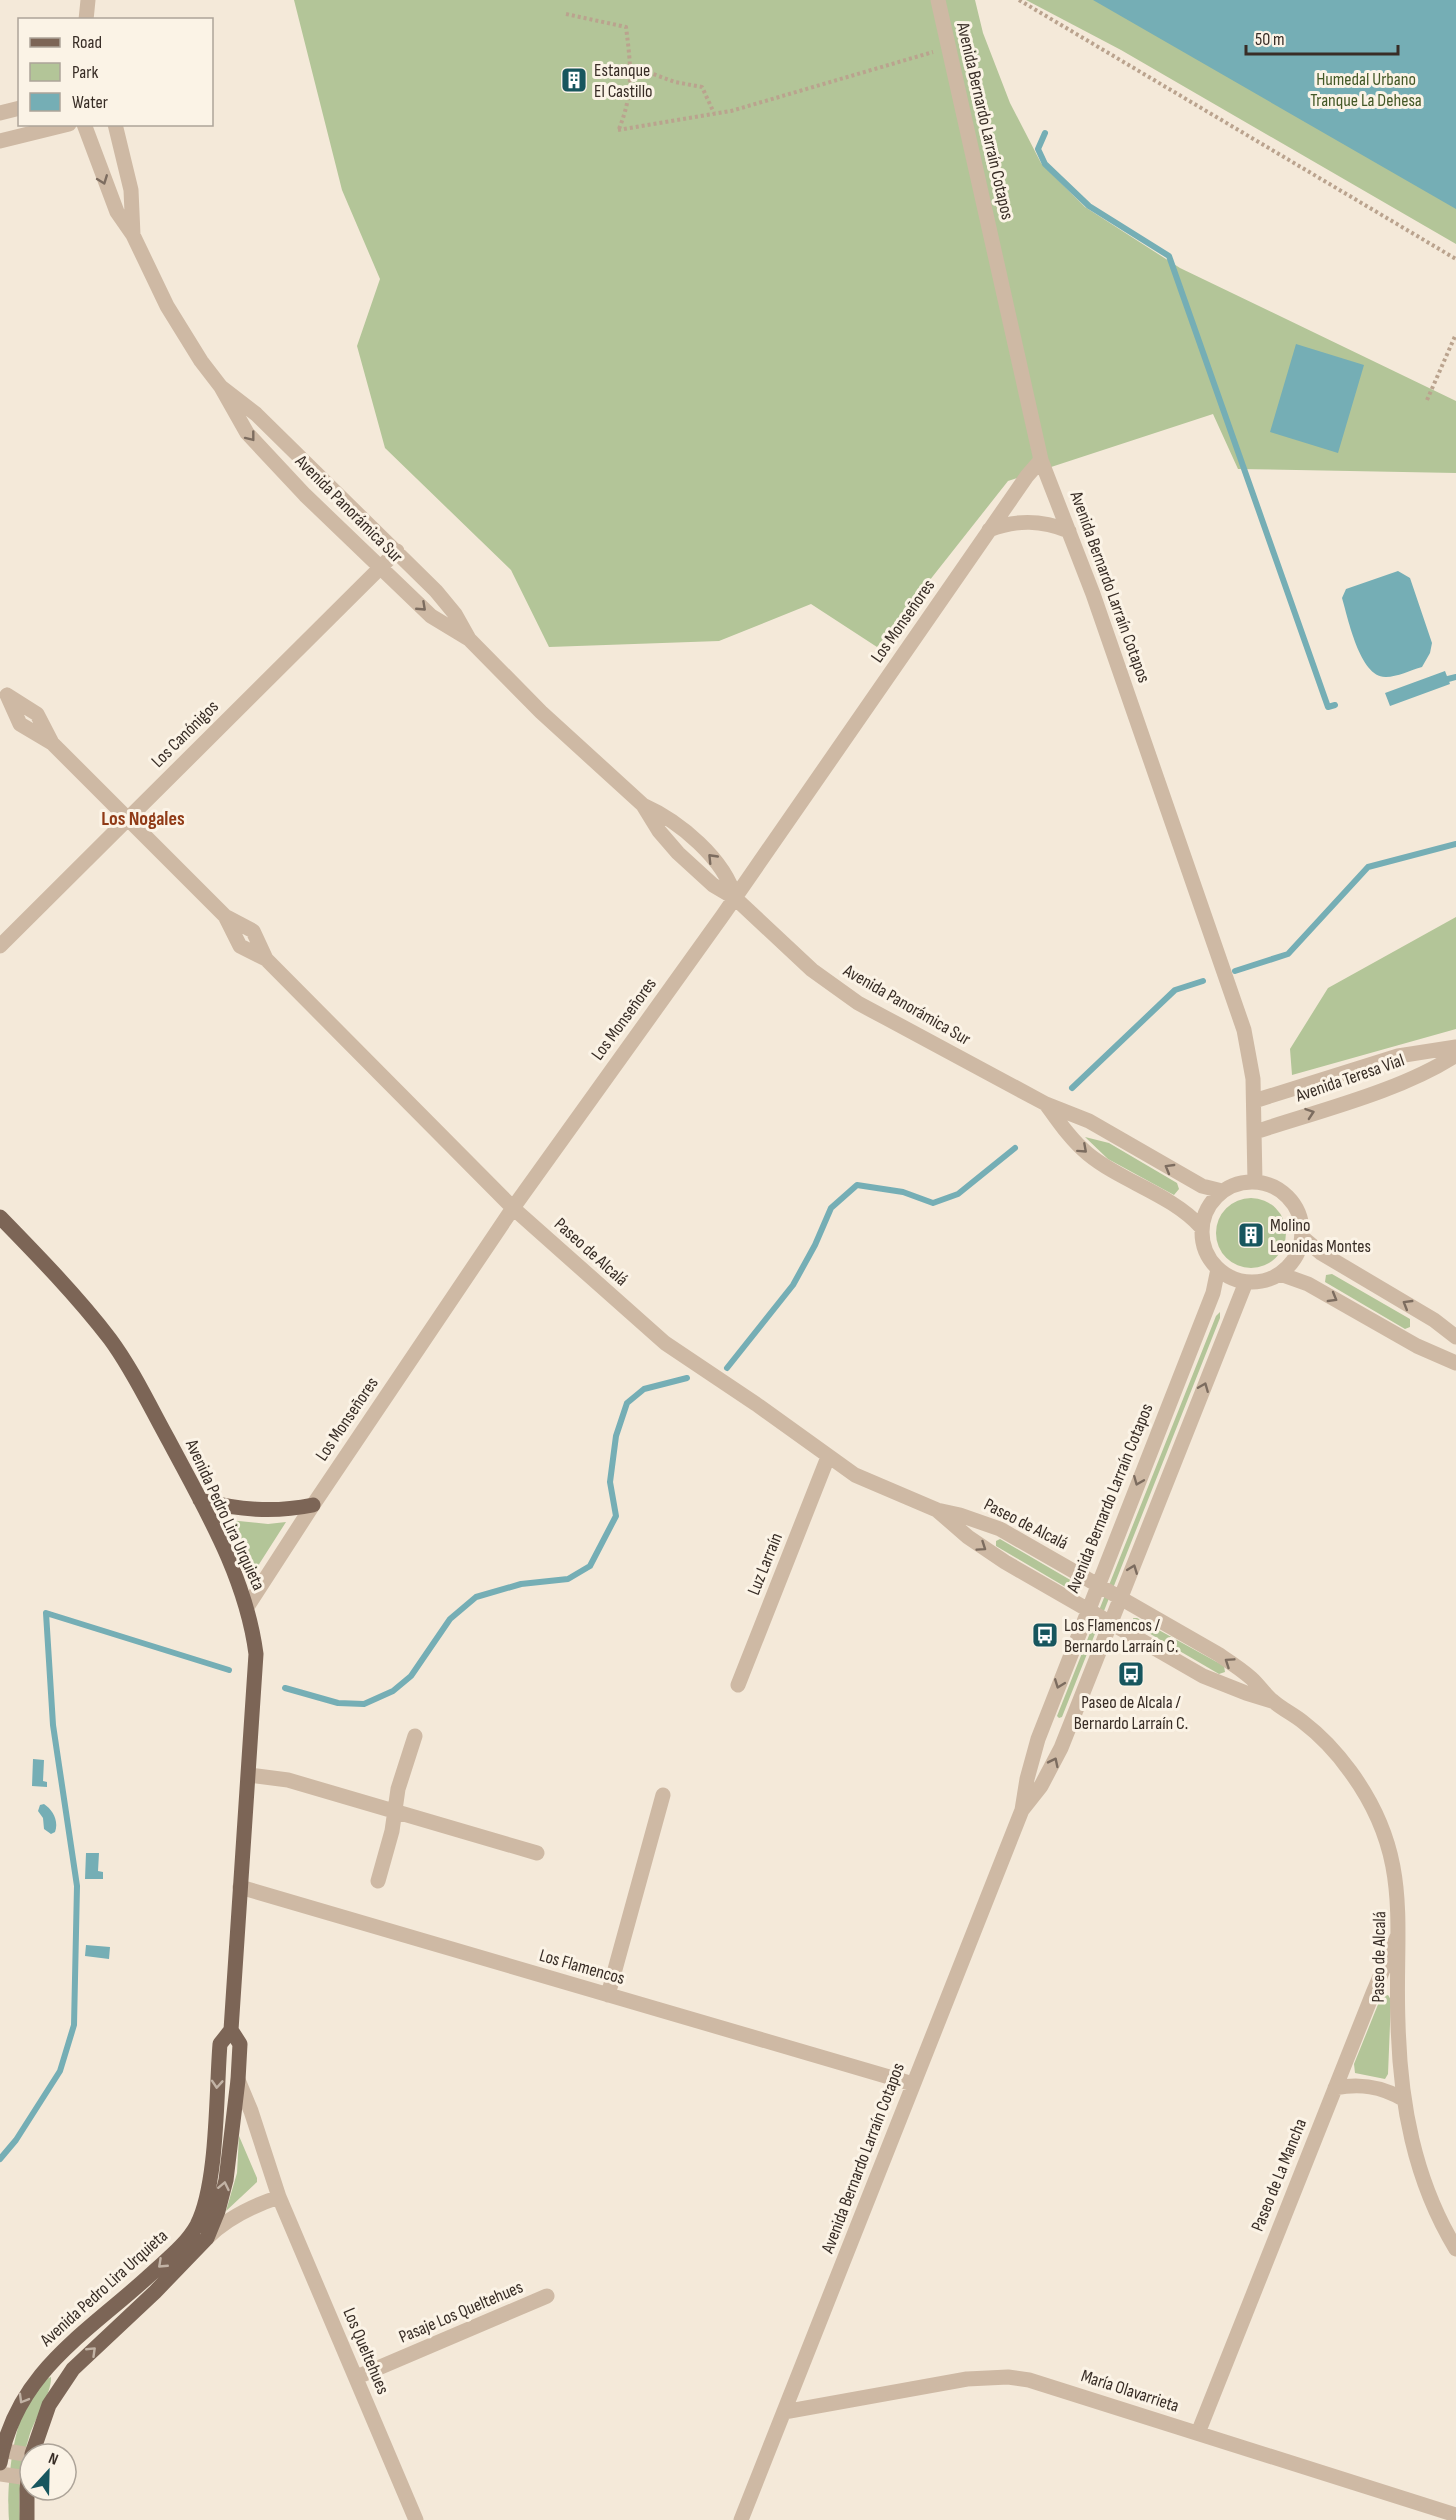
<svg xmlns="http://www.w3.org/2000/svg" width="1456" height="2520" viewBox="0 0 1456 2520" font-family="'Sofia Sans Condensed',sans-serif">
	<style>
		.green { fill: #b3c598 }
		.water { fill: #75aeb5 }
		.lines { fill: none; stroke-linecap: round; stroke-linejoin: round }
		.stream { stroke: #75aeb5; stroke-width: 6 }
		.path { stroke: #baa38e; stroke-width: 4; stroke-dasharray: 3 3; stroke-linecap: butt }
		.minor { stroke: #ceb9a4; stroke-width: 15 }
		.major { stroke: #7c6556; stroke-width: 15 }
		.oneway { stroke: #7c6c5f }
		.oneway2 { stroke: #c2b3a5 }
		.labels { text-anchor: middle; dominant-baseline: central; stroke-width: 6; stroke-linejoin: round; paint-order: stroke }
		.poi-label { font-size: 18px; fill: #382d26; stroke: #fbf3e6; text-anchor: start }
		.park-label { font-size: 18px; fill: #445927; stroke: #fbf3e6 }
		.street-label { font-size: 18px; fill: #382d26; stroke: #fbf3e6 }
		.neighbourhood-label { font-size: 20px; font-weight: bold; fill: #903a16; stroke: #fbf3e6 }
	</style>
	<rect width="100%" height="100%" fill="#f4e9d9"/>
	<!-- green -->
	<path class="green" d="M294,0H975L983,33L1010,103L1041,163L1085,207L1180,268L1456,401V473L1238,469L1213,414L1008,481L877,647L811,604L719,641L549,647L511,570L385,448L357,346L380,279L342,190Z
		M1026,0H1456V244L1121,50Z
		M1456,917V1029L1292,1075L1290,1049L1328,988Z
		M1085,1137L1109,1143L1177,1183L1179,1189L1174,1195L1108,1159Z
		M1216 1233a35 35 0 1 1 70 0a35 35 0 1 1-70 0Z
		M1332,1274L1410,1319V1327L1405,1329L1325,1282L1326,1275Z
		M1220,1312V1318L1062,1717L1059,1718L1057,1716L1216,1316Z
		M229,1520L268,1524L286,1522L256,1569Z
		M1000,1539L1079,1585L1081,1590L1074,1592L996,1546V1541Z
		M1133,1618H1137L1224,1666L1225,1672L1219,1674L1135,1625Z
		M1388,1995L1391,2000L1388,2074L1385,2079L1355,2073L1354,2064L1381,1997Z
		M239,2136L257,2178V2182L226,2211L237,2173Z
		M51,2377C52,2393 34,2420 29,2437C21,2463 18,2493 20,2520H9C6,2485 14,2391 51,2377Z"/>
	<!-- water -->
	<path class="water" d="M1093,0H1456V209Z
		M1296,344L1364,365L1338,453L1270,432Z
		M1398,571L1410,578L1432,643L1430,653L1422,667C1411,670 1397,677 1386,677C1360,678 1348,618 1342,598L1346,589Z
		M1445,671L1450,684L1390,706L1385,693Z
		M33,1759L44,1760L43,1781L47,1782V1787L32,1786Z
		M44,1804C53,1810 59,1821 55,1832L51,1834L44,1829L43,1818L38,1811L40,1805Z
		M86,1853H99L98,1871L103,1872V1879H85Z
		M86,1945L110,1947L109,1959L85,1956Z"/>
	<g class="lines">
		<!-- stream -->
		<path class="stream" d="M1045,133L1038,149L1045,164L1089,206L1169,256L1328,707L1335,705
			M1448,679L1456,677
			M1235,971L1288,954L1368,867L1456,844
			M1072,1088L1175,990L1203,981
			M727,1368L793,1285L815,1245L831,1208L857,1185L903,1192L933,1203L958,1194L1015,1148
			M285,1688L338,1703L364,1704L393,1691L411,1676L450,1619L476,1597L521,1584L568,1579L590,1566L616,1516L610,1482L616,1436L627,1403L644,1389L687,1378
			M0,2159L16,2140L60,2071L74,2025L77,1886L53,1725L46,1613L229,1670"/>
		<!-- path -->
		<path class="path" d="M1019,0L1456,259
			M566,14L626,27C631,67 634,91 619,129
			M631,66L675,82L702,87L714,113
			M618,130L731,111L933,52
			M1427,400L1456,334"/>
		<!-- minor -->
		<path class="minor" d="M938,0L1041,460L1093,594L1244,1030L1253,1079L1255,1182
			M86,20L88,0
			M0,113L20,108
			M84,124L117,212L133,235L167,306L201,361L221,387L247,433L305,495L431,616L469,639
			M115,124L131,190L133,235
			M0,141L69,124
			M221,387L256,414L436,591L455,614L469,639L541,712L643,805L659,831L678,853L713,885L735,898L812,970L858,1003L886,1018L1046,1104L1089,1121L1202,1186L1222,1191
			M989,530C1017,519 1042,520 1069,531
			M7,695L20,724L52,743L225,916L253,931L266,959
			M7,695L37,714L52,743
			M643,805C679,821 725,859 735,898
			M225,916L240,946L266,959L513,1208L665,1343L756,1404L855,1475L937,1510L960,1515L1000,1529L1218,1654C1230,1662 1241,1669 1251,1678C1259,1685 1265,1695 1273,1701C1282,1709 1293,1714 1303,1722C1320,1735 1337,1753 1350,1771C1414,1858 1394,1925 1398,2023C1400,2102 1414,2180 1456,2249
			M0,946L397,551
			M1254,1101L1398,1056L1456,1047
			M1046,1104C1059,1122 1071,1140 1088,1154C1122,1182 1171,1194 1201,1227
			M1255,1132C1318,1111 1401,1091 1456,1055
			M1202 1232a50 50 0 1 1 100 0a50 50 0 1 1-100 0Z
			M1302,1237L1321,1253L1434,1320L1456,1337
			M1280,1274L1308,1284L1417,1346L1456,1363
			M938,1511L968,1537L1005,1562L1203,1676L1246,1693L1272,1701
			M247,1607L313,1505L513,1208L723,915L1027,476L1041,460
			M738,1685L828,1457
			M249,1775L288,1780L537,1853
			M1022,1810L1041,1786L1061,1748L1246,1282
			M378,1881L392,1831L398,1789L415,1736
			M240,1887L913,2084
			M608,1995L663,1795
			M238,2080L251,2111L279,2197L416,2520
			M1335,2088C1360,2083 1381,2086 1403,2099
			M207,2238C227,2218 252,2206 279,2197
			M357,2377L547,2296
			M784,2412L967,2379L1008,2377L1029,2380L1456,2515
			M1198,2433L1373,1993L1397,1937
			M0,2450L30,2455
			M0,2474L28,2478
			M741,2520L1022,1810L1027,1779L1038,1739L1213,1293L1218,1269"/>
		<!-- major -->
		<path class="major" d="M0,1217C38,1256 77,1296 110,1339C133,1370 150,1407 169,1441C205,1509 246,1577 256,1654L231,2030L220,2044C216,2093 218,2184 197,2225C186,2245 166,2260 150,2275C87,2333 16,2372 0,2463
			M200,1500C239,1510 273,1513 313,1505
			M32,2454L49,2405L73,2369L155,2292L207,2238L218,2211L226,2180L238,2080L240,2044L231,2030
			M27,2520V2489L30,2464"/>
	</g>
	<!-- one-way arrows -->
	<defs><path id="oneway-chevron" d="M-2-3.5L2.5 0L-2 3.5" fill="none" stroke-width="1.6" stroke-linecap="round" stroke-linejoin="round" transform="scale(1.5)"/></defs>
	<g class="oneway">
		<use href="#oneway-chevron" transform="translate(103 180) rotate(69)"/>
		<use href="#oneway-chevron" transform="translate(251 437) rotate(52)"/>
		<use href="#oneway-chevron" transform="translate(422 607) rotate(43)"/>
		<use href="#oneway-chevron" transform="translate(712 858) rotate(-134)"/>
		<use href="#oneway-chevron" transform="translate(1310 1113) rotate(-19)"/>
		<use href="#oneway-chevron" transform="translate(1083 1149) rotate(42)"/>
		<use href="#oneway-chevron" transform="translate(1169 1168) rotate(-150)"/>
		<use href="#oneway-chevron" transform="translate(1333 1298) rotate(30)"/>
		<use href="#oneway-chevron" transform="translate(1407 1304) rotate(-149)"/>
		<use href="#oneway-chevron" transform="translate(1204 1387) rotate(-68)"/>
		<use href="#oneway-chevron" transform="translate(1138 1481) rotate(112)"/>
		<use href="#oneway-chevron" transform="translate(982 1547) rotate(34)"/>
		<use href="#oneway-chevron" transform="translate(1133 1569) rotate(-69)"/>
		<use href="#oneway-chevron" transform="translate(1229 1662) rotate(-146)"/>
		<use href="#oneway-chevron" transform="translate(1059 1684) rotate(111)"/>
		<use href="#oneway-chevron" transform="translate(1054 1762) rotate(-64)"/>
	</g>
	<g class="oneway2">
		<use href="#oneway-chevron" transform="translate(217 2084) rotate(94)"/>
		<use href="#oneway-chevron" transform="translate(224 2186) rotate(-78)"/>
		<use href="#oneway-chevron" transform="translate(162 2264) rotate(137)"/>
		<use href="#oneway-chevron" transform="translate(92 2351) rotate(-44)"/>
		<use href="#oneway-chevron" transform="translate(23 2399) rotate(120)"/>
	</g>
	<!-- icons -->
	<defs>
		<symbol id="building-square" viewBox="-11 -11 22 22"><rect x="-9" y="-9" width="18" height="18" rx="4" fill="#17565e" stroke="#fbf3e6"/><path d="M-4-6H4V6H1V3H-1V6H-4ZM-2.5-4.3h1.7v1.8h-1.7ZM.8-4.3h1.7v1.8H.8ZM-2.5-1h1.7V.8h-1.7ZM.8-1h1.7V.8H.8Z" fill="#fff"/></symbol>
		<symbol id="bus-square" viewBox="-11 -11 22 22"><rect x="-9" y="-9" width="18" height="18" rx="4" fill="#17565e" stroke="#fbf3e6"/><path d="M-5-6H5V4H4V6H2V4H-2V6H-4V4H-5ZM-3.5-4V0h7V-4ZM-3.5 1.2v1.5H-2V1.2ZM2 1.2v1.5H3.5V1.2Z" fill="#fff"/></symbol>
	</defs>
	<g fill-rule="evenodd">
		<use href="#building-square" x="559" y="65" width="30" height="30"/>
		<use href="#building-square" x="1236" y="1220" width="30" height="30"/>
		<use href="#bus-square" x="1030" y="1620" width="30" height="30"/>
		<use href="#bus-square" x="1116" y="1659" width="30" height="30"/>
	</g>
	<g class="labels">
		<!-- poi labels -->
		<g class="poi-label">
			<text x="594" y="70">Estanque<tspan x="594" dy="21">El Castillo</tspan></text>
			<text x="1270" y="1225">Molino<tspan x="1270" dy="21">Leonidas Montes</tspan></text>
			<text x="1064" y="1625">Los Flamencos /<tspan x="1064" dy="21">Bernardo Larraín C.</tspan></text>
			<text x="1131" y="1702" text-anchor="middle">Paseo de Alcala /<tspan x="1131" dy="21">Bernardo Larraín C.</tspan></text>
		</g>
		<!-- park labels -->
		<g class="park-label">
			<text x="1366" y="79">Humedal Urbano<tspan x="1366" dy="21">Tranque La Dehesa</tspan></text>
		</g>
		<!-- street labels -->
		<g class="street-label">
			<text transform="translate(985 121) rotate(77)">Avenida Bernardo Larraín Cotapos</text>
			<text transform="translate(349 509) rotate(45)">Avenida Panorámica Sur</text>
			<text transform="translate(1110 587) rotate(70)">Avenida Bernardo Larraín Cotapos</text>
			<text transform="translate(903 621) rotate(-55)">Los Monseñores</text>
			<text transform="translate(185 734) rotate(-45)">Los Canónigos</text>
			<text transform="translate(907 1005) rotate(30)">Avenida Panorámica Sur</text>
			<text transform="translate(624 1019) rotate(-54)">Los Monseñores</text>
			<text transform="translate(1350 1078) rotate(-19)">Avenida Teresa Vial</text>
			<text transform="translate(591 1252) rotate(42)">Paseo de Alcalá</text>
			<text transform="translate(347 1419) rotate(-56)">Los Monseñores</text>
			<text transform="translate(1110 1498) rotate(-68)">Avenida Bernardo Larraín Cotapos</text>
			<text transform="translate(225 1515) rotate(65)">Avenida Pedro Lira Urquieta</text>
			<text transform="translate(1026 1524) rotate(27)">Paseo de Alcalá</text>
			<text transform="translate(765 1564) rotate(-68)">Luz Larraín</text>
			<text transform="translate(1379 1957) rotate(-89)">Paseo de Alcalá</text>
			<text transform="translate(582 1967) rotate(16)">Los Flamencos</text>
			<text transform="translate(863 2158) rotate(-69)">Avenida Bernardo Larraín Cotapos</text>
			<text transform="translate(1279 2175) rotate(-68)">Paseo de La Mancha</text>
			<text transform="translate(104 2288) rotate(-42)">Avenida Pedro Lira Urquieta</text>
			<text transform="translate(461 2312) rotate(-23)">Pasaje Los Queltehues</text>
			<text transform="translate(366 2351) rotate(67)">Los Queltehues</text>
			<text transform="translate(1130 2391) rotate(18)">María Olavarrieta</text>
		</g>
		<!-- neighbourhood labels -->
		<g class="neighbourhood-label">
			<text x="143" y="819">Los Nogales</text>
		</g>
	</g>
	<!-- legend -->
	<rect x="18" y="18" width="195" height="108" fill="#fbf3e6" stroke="#ada499" stroke-width="1.5"/>
	<rect x="30" y="38" width="30" height="9" fill="#7c6556" stroke="#ada499" stroke-width="1.5"/>
	<text x="72" y="48" font-size="18" fill="#382d26">Road</text>
	<rect x="30" y="63" width="30" height="18" fill="#b3c598" stroke="#ada499" stroke-width="1.5"/>
	<text x="72" y="78" font-size="18" fill="#382d26">Park</text>
	<rect x="30" y="93" width="30" height="18" fill="#75aeb5" stroke="#ada499" stroke-width="1.5"/>
	<text x="72" y="108" font-size="18" fill="#382d26">Water</text>
	<!-- north arrow -->
	<g transform="translate(48 2472) rotate(22)"><circle r="28" fill="#fbf3e6" stroke="#ada499" stroke-width="1.5"/>
	<path d="M0-4.5L10 22L0 15L-10 22Z" fill="#17565e"/>
	<text y="-9" font-size="16" font-weight="bold" text-anchor="middle" fill="#382d26">N</text>
	</g>
	<!-- scale -->
	<path d="M1246 45v9h152v-9" fill="none" stroke="#382d26" stroke-width="3"/>
	<text x="1255" y="45" font-size="18" fill="#382d26" stroke="#fbf3e6" stroke-width="4.5" paint-order="stroke">50 m</text>
</svg>
